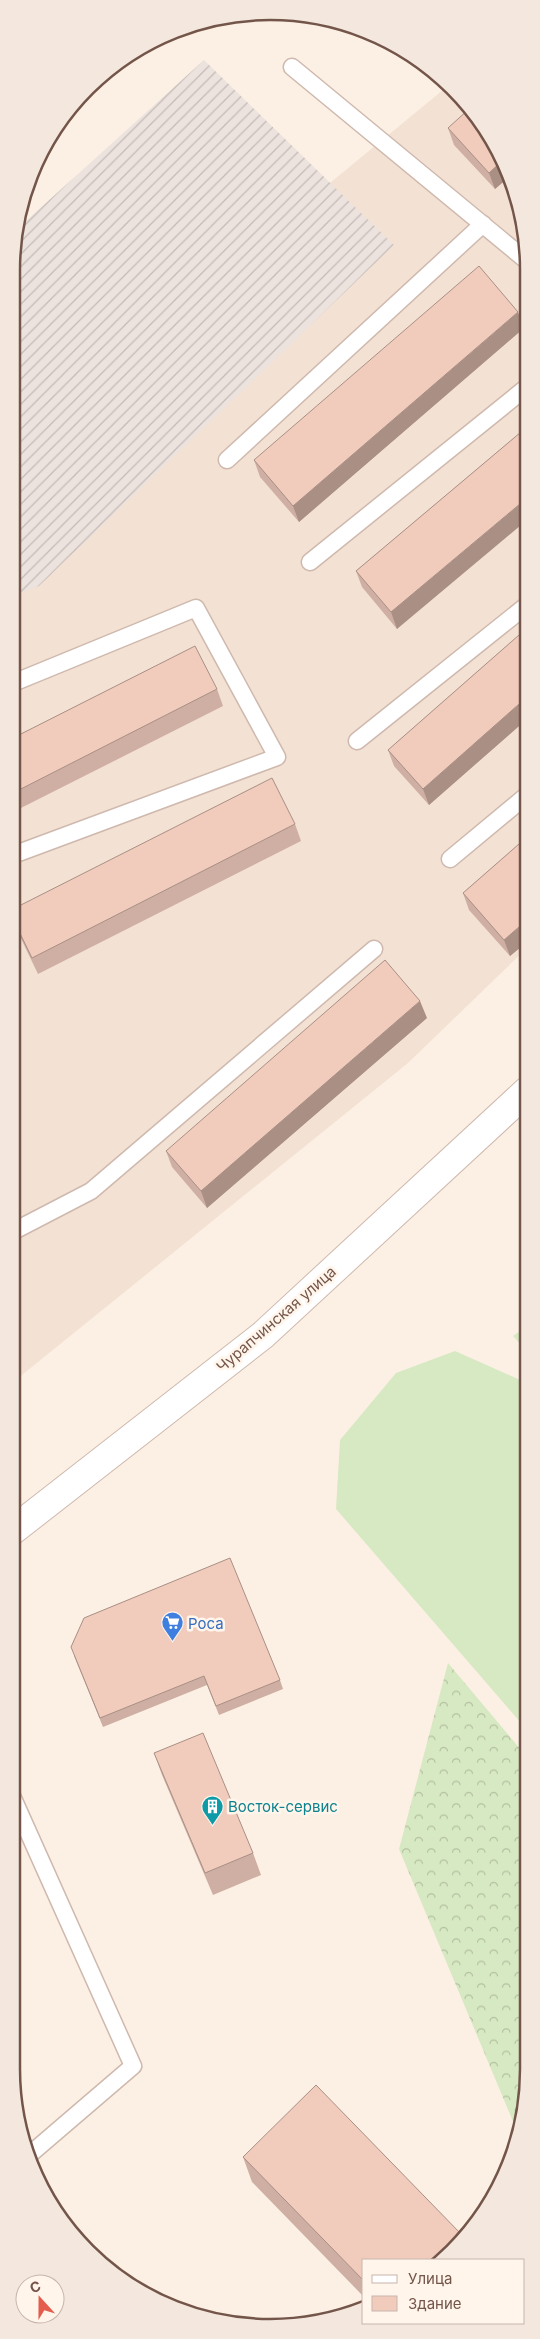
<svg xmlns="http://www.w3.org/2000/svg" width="540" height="2339" viewBox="0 0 540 2339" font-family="Inter,sans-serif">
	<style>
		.residential { fill: #f3e1d3 }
		.industrial { fill: url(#industrial-furrows) }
		.forest { fill: url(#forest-crowns) }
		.pitch { fill: #d7e9c3 }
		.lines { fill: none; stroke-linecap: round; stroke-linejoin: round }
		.lane-casing { stroke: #cfb9ae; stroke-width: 19 }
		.street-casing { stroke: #cfb9ae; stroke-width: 30 }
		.lane { stroke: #fff; stroke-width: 16 }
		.street { stroke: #fff; stroke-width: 28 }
		.wall { fill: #cfafa3 }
		.shaded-wall { fill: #a98f84 }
		.building { fill: #f1ccbd; stroke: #a98f84 }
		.labels { text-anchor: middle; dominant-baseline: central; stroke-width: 5; stroke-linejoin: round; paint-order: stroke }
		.street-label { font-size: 15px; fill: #74554a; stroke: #fff5eb }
		.shop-label { font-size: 15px; fill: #366cbe; stroke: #fff5eb; text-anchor: start }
		.culture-label { font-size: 15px; fill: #0d838f; stroke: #fff5eb; text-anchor: start }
		.rim { fill: none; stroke: #74554a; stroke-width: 2.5 }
	</style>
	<defs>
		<pattern id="industrial-furrows" width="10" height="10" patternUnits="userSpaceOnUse" patternTransform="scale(1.25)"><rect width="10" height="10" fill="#ece3df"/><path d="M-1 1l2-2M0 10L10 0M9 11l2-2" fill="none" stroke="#c4bbb7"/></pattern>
		<pattern id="forest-crowns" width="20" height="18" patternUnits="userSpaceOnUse" patternTransform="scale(1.25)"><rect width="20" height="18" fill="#d7e9c3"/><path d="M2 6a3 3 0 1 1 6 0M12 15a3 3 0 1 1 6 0" fill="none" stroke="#b3c0a0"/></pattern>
	</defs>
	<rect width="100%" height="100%" fill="#fcf0e4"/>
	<!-- residential -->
	<path class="residential" d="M449,85L502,156L527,237V948L408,1063L12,1383L13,444Z"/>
	<!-- industrial -->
	<path class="industrial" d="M204,60L394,245L39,586L13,596L15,231Z"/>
	<!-- forest -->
	<path class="forest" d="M527,1326V1351L513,1336Z
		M448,1663L527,1757L526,2103L517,2131L399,1849Z"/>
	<!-- pitch -->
	<path class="pitch" d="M455,1351L518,1379L527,1388V1730L336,1509L340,1440L396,1373Z"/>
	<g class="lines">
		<defs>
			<path id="lane" d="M292,67L527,261
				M227,460L483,224
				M310,562L527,387
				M357,741L527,605
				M13,855L277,757L196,608L13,683
				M450,859L527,795
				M12,1232L91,1191L374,949
				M12,1796L133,2066L28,2156"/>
			<path id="street" d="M12,1531L263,1335L527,1091"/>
		</defs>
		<!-- lane casing -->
		<use href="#lane" class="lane-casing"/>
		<!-- street casing -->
		<use href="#street" class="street-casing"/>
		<!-- lane -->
		<use href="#lane" class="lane"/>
		<!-- street -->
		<use href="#street" class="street"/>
	</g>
	<!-- wall -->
	<path class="wall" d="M448,128L502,156L509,177L495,189L454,145Z
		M524,328L299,522L260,477L254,460Z
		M527,427L397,629L362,587L356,571Z
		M527,628V719L429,805L394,766L388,750Z
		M217,689L223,706L13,812V738Z
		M295,824L301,841L38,974L13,922V909Z
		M527,837V942L510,956L469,910L463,893Z
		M427,1018L207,1208L172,1167L166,1151Z
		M74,1656L280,1680L283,1689L219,1715L207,1685L103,1727Z
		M154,1753L253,1853L261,1875L213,1895L162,1775Z
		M243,2157L364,2260V2297L252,2182Z"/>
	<!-- shaded-wall -->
	<path class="shaded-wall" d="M503,160L509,177L495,189L489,173Z
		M518,312L524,328L299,522L293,506Z
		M527,498V520L397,629L391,612Z
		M527,697V719L429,805L423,789Z
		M527,920V942L510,956L504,940Z
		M420,1001L427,1018L207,1208L201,1191Z"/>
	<!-- building -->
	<path class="building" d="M469,109L502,156L503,160L489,173L448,128Z
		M479,266L518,312L293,506L254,460Z
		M527,427V498L391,612L356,571Z
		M527,628V697L423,789L388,750Z
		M195,646L217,689L13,793V738Z
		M272,778L295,824L32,958L13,919V909Z
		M527,837V920L504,940L463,893Z
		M385,960L420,1001L201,1191L166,1151Z
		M230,1558L280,1680L216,1706L204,1676L100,1718L71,1647L84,1618Z
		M203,1733L253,1853L205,1873L154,1753Z
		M316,2085L462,2235L440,2260H364V2281L243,2157Z"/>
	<!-- icons -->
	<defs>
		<symbol id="supermarket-pin" viewBox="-11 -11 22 30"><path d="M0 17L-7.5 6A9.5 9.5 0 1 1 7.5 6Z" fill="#3f7fe0" stroke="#fff5eb"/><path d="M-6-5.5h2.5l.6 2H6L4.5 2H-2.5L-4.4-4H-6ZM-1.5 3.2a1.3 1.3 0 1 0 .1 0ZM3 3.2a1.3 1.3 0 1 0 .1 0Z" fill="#fff"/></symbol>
		<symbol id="building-pin" viewBox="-11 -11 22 30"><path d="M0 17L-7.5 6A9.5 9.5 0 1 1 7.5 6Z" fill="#0f9aa8" stroke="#fff5eb"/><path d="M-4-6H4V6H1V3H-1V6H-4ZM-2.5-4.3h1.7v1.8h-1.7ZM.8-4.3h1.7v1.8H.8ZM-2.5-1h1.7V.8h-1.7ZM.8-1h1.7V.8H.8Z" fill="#fff"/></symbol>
	</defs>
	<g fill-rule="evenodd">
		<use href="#supermarket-pin" x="160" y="1610" width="25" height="34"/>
		<use href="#building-pin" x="200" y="1794" width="25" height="34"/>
	</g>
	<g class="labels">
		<!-- street labels -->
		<g class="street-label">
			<text transform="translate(276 1319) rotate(-41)">Чурапчинская улица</text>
		</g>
		<!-- shop labels -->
		<g class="shop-label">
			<text x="188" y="1623">Роса</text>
		</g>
		<!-- culture labels -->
		<g class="culture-label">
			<text x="228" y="1806">Восток-сервис</text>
		</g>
	</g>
	<!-- crop -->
	<path d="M0 0H540V2339H0ZM270 20H270A250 250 0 0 1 520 270V2069A250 250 0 0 1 270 2319H270A250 250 0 0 1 20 2069V270A250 250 0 0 1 270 20Z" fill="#f4e8de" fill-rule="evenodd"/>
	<path class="rim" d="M270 20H270A250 250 0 0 1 520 270V2069A250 250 0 0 1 270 2319H270A250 250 0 0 1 20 2069V270A250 250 0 0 1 270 20Z"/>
	<!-- legend -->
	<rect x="362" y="2259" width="162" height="65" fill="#fff5eb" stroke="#c7b5ab"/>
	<rect x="372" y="2275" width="25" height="8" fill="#ffffff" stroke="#c7b5ab"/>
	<text x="408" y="2284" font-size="15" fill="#74554a">Улица</text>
	<rect x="372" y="2296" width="25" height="15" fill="#f1ccbd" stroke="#c7b5ab"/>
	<text x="408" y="2309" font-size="15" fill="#74554a">Здание</text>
	<!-- north arrow -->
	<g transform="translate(40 2299) rotate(339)"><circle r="24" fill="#fff5eb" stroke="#c7b5ab"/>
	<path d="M0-4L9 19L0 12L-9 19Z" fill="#e45d4c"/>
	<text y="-8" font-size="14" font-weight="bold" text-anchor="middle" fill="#74554a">С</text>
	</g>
</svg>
